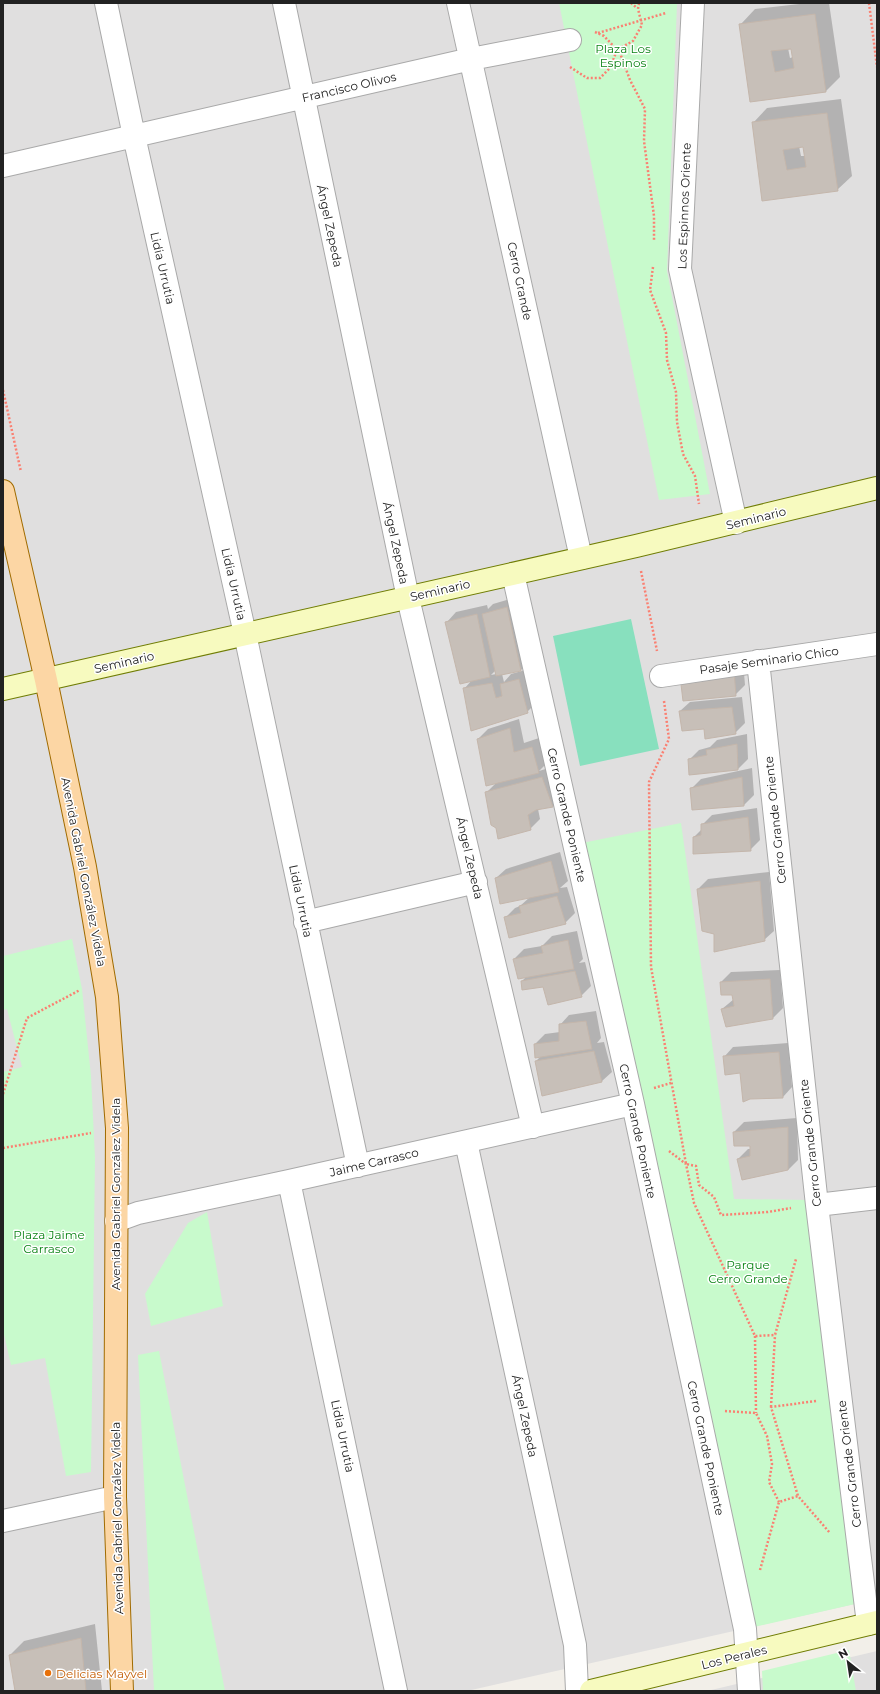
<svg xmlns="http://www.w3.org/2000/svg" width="880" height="1694" viewBox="0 0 880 1694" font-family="Montserrat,sans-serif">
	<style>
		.residential { fill: #e0dfdf }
		.park { fill: #c8facc }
		.pitch { fill: #88e0be }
		.shadow { fill: #0003; fill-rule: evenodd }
		.building { fill: #c7bfb8; stroke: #c4b6ab; fill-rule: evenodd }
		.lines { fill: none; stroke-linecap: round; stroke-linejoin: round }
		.street-casing { stroke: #a9a9a9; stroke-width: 24 }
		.secondary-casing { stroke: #707d05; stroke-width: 24 }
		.primary-casing { stroke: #a06b00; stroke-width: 24 }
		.path { stroke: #fa8072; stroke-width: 2.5; stroke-dasharray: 2 2; stroke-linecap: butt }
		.street { stroke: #fff; stroke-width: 22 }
		.secondary { stroke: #f7fabf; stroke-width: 22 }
		.primary { stroke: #fcd6a4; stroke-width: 22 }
		.food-dot { fill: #e8710a; stroke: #fff; stroke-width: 1.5 }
		.labels { text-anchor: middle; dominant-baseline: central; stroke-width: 3; stroke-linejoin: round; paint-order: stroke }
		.park-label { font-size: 12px; fill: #0c8416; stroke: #fff }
		.street-label { font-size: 12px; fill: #222; stroke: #fff }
		.food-label { font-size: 12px; fill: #c56008; stroke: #fff; text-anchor: start }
	</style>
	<rect width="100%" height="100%" fill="#f2efe9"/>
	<!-- residential -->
	<path class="residential" d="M3,3H877V1599L467,1691H3Z
		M877,1651V1691H707Z"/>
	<!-- park -->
	<path class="park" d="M559,3H677L667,271L710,494L659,500Z
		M681,823L734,1199L809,1200L855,1604L745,1629L582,843Z
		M72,939L82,989L91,1076L95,1158L91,1472L66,1476L45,1358L11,1365L3,1330V1072L22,1067L7,1009L3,1010V956Z
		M207,1212L223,1306L151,1326L145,1294L188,1223Z
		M159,1351L225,1691H154L138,1355Z
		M849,1650L856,1691H763L762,1671Z"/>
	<!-- pitch -->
	<path class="pitch" d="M631,619L659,749L580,766L553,636Z"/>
	<!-- shadow -->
	<path class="shadow" d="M808,3H829L840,77L825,92L751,101L741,24L755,9ZM792,47L793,57L790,58L788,48Z
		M841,99L852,176L837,190L763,200L753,123L767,108ZM799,146H804L805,156H801Z
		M517,597L531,660L521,670L502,674L504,682L511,674L529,669L537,702L527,712L464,689L472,680L447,622L456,612L487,605L488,609L493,604ZM495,671L496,674L491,675Z
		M743,661L745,685L735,695L684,700Z
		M742,697L745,723L735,733L704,727L680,711L690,702Z
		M519,719L524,743L542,737L548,762L539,771L552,767L562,796L553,806L538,809L540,819L530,829L497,827L487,792L496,783L478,739L488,729Z
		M747,734L748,759L738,769L690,774L689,760L699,750L710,747L717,740Z
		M752,768L754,795L744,805L693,809L691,789L701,779Z
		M757,808L760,840L750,850L694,837L702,829V825L712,815Z
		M560,852L568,881L560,888L567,887L575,913L565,923L505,918L515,908L520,906L530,897L496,878L506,869Z
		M769,872L774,931L764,940L715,933L698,889L708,879Z
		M577,931L583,959L579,963L585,962L591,986L581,996L522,981L526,977L514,959L524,949L542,946L552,936Z
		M780,970L783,1008L773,1018L722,1009L734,999L733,994L721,982L731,972Z
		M596,1011L601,1038L597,1043L604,1042L612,1072L602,1081L536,1061L541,1056L535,1044L545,1034L560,1032V1025L569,1015Z
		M788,1043L792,1087L783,1097L724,1057L733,1047Z
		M797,1118L798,1160L788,1170L738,1159L748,1149H751V1145L734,1132L744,1122Z
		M95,1624L102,1691H16L10,1655L24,1641Z"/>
	<!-- building -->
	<path class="building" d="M815,14L826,92L750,102L739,24ZM791,49L794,68L775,72L771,51Z
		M827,113L838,191L762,201L752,122ZM803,147L806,167L787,170L783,150Z
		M507,607L521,671L496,676L482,614Z
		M477,614L490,677L460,684L445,622Z
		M734,670L736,696L683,701L680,676Z
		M519,679L528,713L471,731L463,688L492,683L496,698L502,696L500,684Z
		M732,707L736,734L705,739L704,729L682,731L679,711Z
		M510,728L514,752L532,747L539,773L486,786L477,739Z
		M737,744L738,770L689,775L688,759L707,755L706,750Z
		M542,777L553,807L536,810L528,815L531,830L498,839L496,828L491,825L485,792Z
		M742,777L744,806L692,810L690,788Z
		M748,817L751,851L693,854V837L701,835V824Z
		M551,861L559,892L500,904L495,878Z
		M760,881L765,941L714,952V934L702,931L697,889Z
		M557,896L566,924L509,938L504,917L521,913L519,906Z
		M568,940L574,969L518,979L513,959L543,953L541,946Z
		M575,971L582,997L548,1005L543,987L522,990L521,981Z
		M770,979L773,1019L726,1027L721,1009L734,1006L732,995H721L720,982Z
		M586,1021L592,1049L535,1058L534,1044L559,1041V1024Z
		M594,1051L602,1082L542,1096L535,1061Z
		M779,1052L783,1098L750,1099L743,1102L740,1073L725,1075L723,1056Z
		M788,1127V1170L742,1180L737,1159L750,1156V1146H734L733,1132Z
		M81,1638L86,1691H15L9,1655Z"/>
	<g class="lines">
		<defs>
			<path id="street" d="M106,3L134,136L245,634L358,1166
				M284,3L408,598L533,1127
				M458,3L581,558
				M693,3L680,269L736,523
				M3,166L471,59L570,40
				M513,574L633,1104L745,1629L749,1691
				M758,661L817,1205L868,1624
				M661,676L877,644
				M305,922L476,882
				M466,1142L575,1645L577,1691
				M289,1181L396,1691
				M817,1205L877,1198
				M116,1221L138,1213L289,1181L633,1104
				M3,1521L115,1497"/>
			<path id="secondary" d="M3,689L636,546L877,488
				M591,1691L877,1622"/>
			<path id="primary" d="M3,491L46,680L85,867L107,997L117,1128L115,1497L122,1691"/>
		</defs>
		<!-- street casing -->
		<use href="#street" class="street-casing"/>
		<!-- secondary casing -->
		<use href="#secondary" class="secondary-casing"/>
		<!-- primary casing -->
		<use href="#primary" class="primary-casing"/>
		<!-- path -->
		<path class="path" d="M631,3L637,8
			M869,3L877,67
			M595,32L604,36L620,53L630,80L645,109L644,141L654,216V240
			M598,33L666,13
			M570,67L587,78H600L610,68L617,50L633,41L642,25L638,9L639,3
			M653,267L650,290L666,333L667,360L676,392L677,422L683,454L695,476L699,504
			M3,390L21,472
			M641,571L657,651
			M664,701L669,739L649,782L651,967L686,1164L696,1166L699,1185L714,1197L721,1215L768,1212L791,1208
			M654,1088L671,1083
			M3,1094L27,1018L80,990
			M3,1148L91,1133
			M669,1151L686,1164L694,1203L755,1336L775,1335L796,1259
			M755,1336L756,1413
			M816,1401L771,1407L798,1496L830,1533
			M771,1407L775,1335
			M725,1411L756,1413L767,1436L772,1464L769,1482L779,1502
			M760,1570L779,1502L798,1496"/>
		<!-- street -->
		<use href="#street" class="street"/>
		<!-- secondary -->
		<use href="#secondary" class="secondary"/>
		<!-- primary -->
		<use href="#primary" class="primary"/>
	</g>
	<!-- markers -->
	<circle class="food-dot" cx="48" cy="1673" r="4"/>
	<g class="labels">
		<!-- park labels -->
		<g class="park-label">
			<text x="623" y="48">Plaza Los<tspan x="623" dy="14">Espinos</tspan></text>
			<text x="49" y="1234">Plaza Jaime<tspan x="49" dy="14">Carrasco</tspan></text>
			<text x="748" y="1264">Parque<tspan x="748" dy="14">Cerro Grande</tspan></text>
		</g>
		<!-- street labels -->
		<g class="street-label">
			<text transform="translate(349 87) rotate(-13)">Francisco Olivos</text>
			<text transform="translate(684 206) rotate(-88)">Los Espinnos Oriente</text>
			<text transform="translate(330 226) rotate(78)">Ángel Zepeda</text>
			<text transform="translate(163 268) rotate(77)">Lidia Urrutia</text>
			<text transform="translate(520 281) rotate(78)">Cerro Grande</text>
			<text transform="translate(756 518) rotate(-14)">Seminario</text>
			<text transform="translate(396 543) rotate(78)">Ángel Zepeda</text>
			<text transform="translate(234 584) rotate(77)">Lidia Urrutia</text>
			<text transform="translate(440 590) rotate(-13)">Seminario</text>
			<text transform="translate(769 660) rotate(-8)">Pasaje Seminario Chico</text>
			<text transform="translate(124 662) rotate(-13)">Seminario</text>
			<text transform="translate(567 815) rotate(77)">Cerro Grande Poniente</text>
			<text transform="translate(775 820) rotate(-96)">Cerro Grande Oriente</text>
			<text transform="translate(470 858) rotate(77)">Ángel Zepeda</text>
			<text transform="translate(84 872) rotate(79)">Avenida Gabriel González Videla</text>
			<text transform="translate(301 901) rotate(78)">Lidia Urrutia</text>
			<text transform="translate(638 1131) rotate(78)">Cerro Grande Poniente</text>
			<text transform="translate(810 1143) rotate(-96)">Cerro Grande Oriente</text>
			<text transform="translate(374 1162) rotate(-13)">Jaime Carrasco</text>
			<text transform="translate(115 1194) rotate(-90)">Avenida Gabriel González Videla</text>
			<text transform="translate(525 1416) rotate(78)">Ángel Zepeda</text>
			<text transform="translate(343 1436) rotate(78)">Lidia Urrutia</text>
			<text transform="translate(706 1448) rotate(78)">Cerro Grande Poniente</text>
			<text transform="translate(849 1464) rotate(-97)">Cerro Grande Oriente</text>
			<text transform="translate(117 1518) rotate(-91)">Avenida Gabriel González Videla</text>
			<text transform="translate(734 1657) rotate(-14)">Los Perales</text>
		</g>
		<!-- food labels -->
		<g class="food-label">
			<text x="56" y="1673">Delicias Mayvel</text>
		</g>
	</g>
	<!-- border -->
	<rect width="880" height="1694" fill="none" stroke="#222222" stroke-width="8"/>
	<!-- north arrow -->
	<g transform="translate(848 1662) rotate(330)" stroke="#ffffff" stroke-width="3" paint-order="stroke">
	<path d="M0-3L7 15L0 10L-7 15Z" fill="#222222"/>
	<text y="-6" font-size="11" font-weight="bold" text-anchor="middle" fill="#222222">N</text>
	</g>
</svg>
